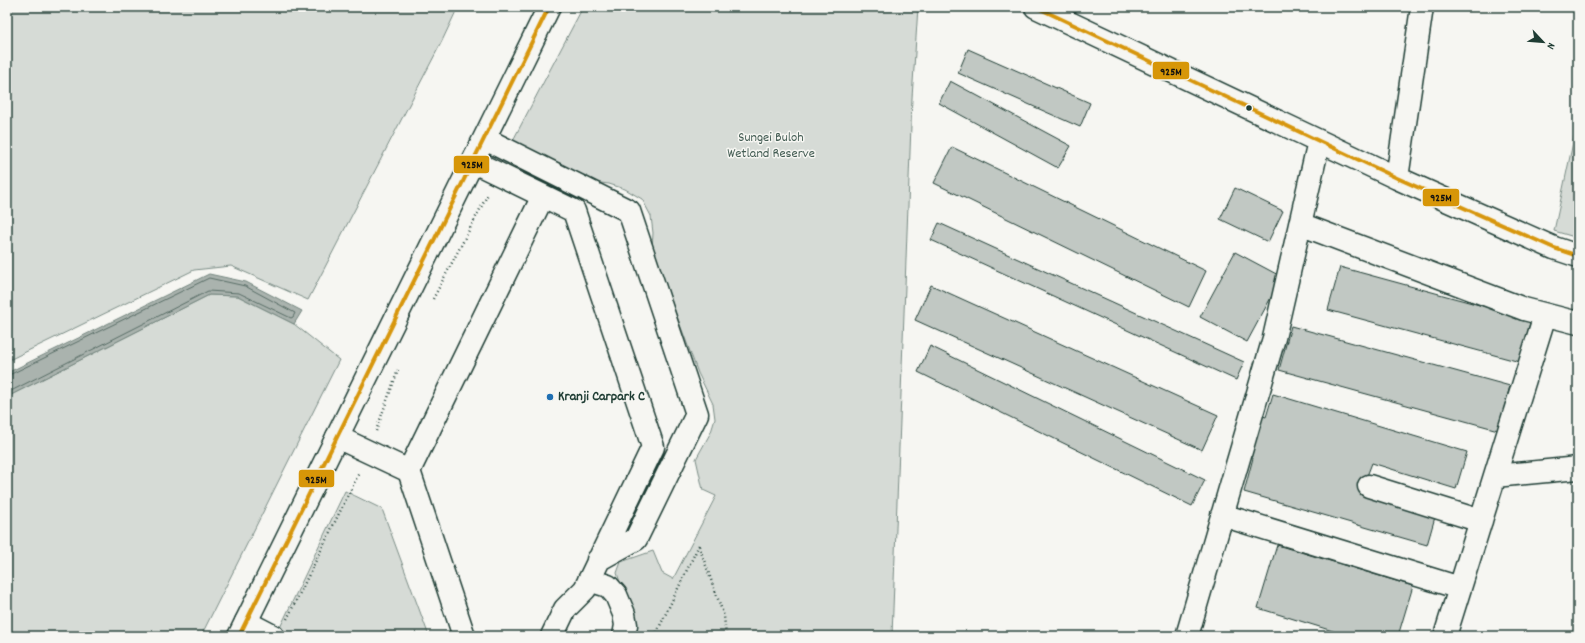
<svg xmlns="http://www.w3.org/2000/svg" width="1585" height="643" viewBox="0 0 1585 643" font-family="Dekko,sans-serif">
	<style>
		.green { fill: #d6dbd6; stroke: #7a8c85 }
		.water { fill: #aab3ae; stroke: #72847d }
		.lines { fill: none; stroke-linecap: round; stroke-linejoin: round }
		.shore { stroke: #576c65; stroke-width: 1 }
		.building { fill: #c1c8c3; stroke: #1f3d34 }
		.minor-casing { stroke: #1f3d34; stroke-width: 25 }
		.major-casing { stroke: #1f3d34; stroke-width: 25 }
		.path { stroke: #1f3d34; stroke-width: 2.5; stroke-dasharray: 1 3; stroke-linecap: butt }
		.minor { stroke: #f6f6f2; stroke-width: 22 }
		.major { stroke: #f6f6f2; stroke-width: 22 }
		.bus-1-casing { stroke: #f6f6f2; stroke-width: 7 }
		.bus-1 { stroke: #d79608; stroke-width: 4 }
		.bus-dot { fill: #1f3d34; stroke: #f6f6f2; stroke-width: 1.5 }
		.poi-dot { fill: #1f6fb2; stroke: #f6f6f2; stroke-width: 1.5 }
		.labels { text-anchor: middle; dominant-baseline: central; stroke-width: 3; stroke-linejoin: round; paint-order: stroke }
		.park-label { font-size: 14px; fill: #445d54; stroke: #f6f6f2 }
		.poi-label { font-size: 14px; font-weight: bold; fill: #1f3d34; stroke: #f6f6f2; text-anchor: start }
		.line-badge { stroke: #f6f6f2; stroke-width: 1.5 }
		.pale-badge-label { font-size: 11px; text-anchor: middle; font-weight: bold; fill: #111 }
	</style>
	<rect width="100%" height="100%" fill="#f6f6f2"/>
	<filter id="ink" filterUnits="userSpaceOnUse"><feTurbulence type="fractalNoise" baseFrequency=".025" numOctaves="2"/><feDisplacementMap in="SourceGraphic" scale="8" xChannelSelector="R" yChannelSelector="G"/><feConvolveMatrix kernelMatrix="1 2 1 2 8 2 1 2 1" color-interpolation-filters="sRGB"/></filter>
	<g filter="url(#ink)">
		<!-- green -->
		<path class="green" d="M7,7H458L442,41L308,300L231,266L194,270L7,361Z
			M583,7H918L912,98L892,636H638L617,573L621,562L653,551L662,573L673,579L716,496L703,490L696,459L711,432L715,419L713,404L698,373L652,249L653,233L651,216L642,199L625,189L609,184L593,182L510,146Z
			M1578,119V238L1554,231Z
			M209,295L238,296L294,324L339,360L201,636H7V397Z
			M345,491L382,509L429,636H276Z"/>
		<!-- water -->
		<path class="water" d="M209,274L246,282L302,311L294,324L238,296L209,295L7,397V373Z"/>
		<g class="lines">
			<!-- shore -->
			<path class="shore" d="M7,376L209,278L245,286L295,313L293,317L291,318L239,293L208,291L7,393"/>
		</g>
		<!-- building -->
		<path class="building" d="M968,49L1090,103L1080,127L958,73Z
			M950,81L1071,146L1058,168L939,103Z
			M952,147L1206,271L1189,307L934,183Z
			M1235,188L1283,211L1268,242L1220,219Z
			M939,223L1244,362L1236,380L931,240Z
			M1235,252L1282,277L1247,342L1200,317Z
			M1340,267L1531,319L1520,362L1328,310Z
			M931,285L1218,415L1202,450L915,320Z
			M1291,326L1510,386L1498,430L1279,370Z
			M930,346L1205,480L1192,506L918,372Z
			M1273,394L1467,452L1456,489L1372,463L1362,489L1437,510L1427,545L1244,492L1253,458L1249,456L1263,416L1266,417Z
			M1277,545L1413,586L1398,636H1349L1258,608Z"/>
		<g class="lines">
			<defs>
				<path id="minor" d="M1036,7L1397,178L1554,248L1578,256
					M485,139L629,211L697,414L636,539L598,560
					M474,162L574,211L653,447L585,589L565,609L552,636
					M1397,178L1422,7
					M1300,224L1524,309L1578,323
					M337,437L409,471
					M1495,476L1578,468
					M1369,486L1481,521
					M1222,515L1460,588
					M589,580L608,586L616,595L624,614L626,625L624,636
					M246,622L273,636
					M464,636L409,471L543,196
					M1187,636L1274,338L1319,141
					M1445,636L1545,315"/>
				<path id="major" d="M239,636L549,7"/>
			</defs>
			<!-- minor casing -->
			<use href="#minor" class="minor-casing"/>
			<!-- major casing -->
			<use href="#major" class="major-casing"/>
			<!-- path -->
			<path class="path" d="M433,299L488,194
				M376,431L398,370
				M699,546L724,616L726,636
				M287,619L359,473
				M655,636L699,545"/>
			<!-- minor -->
			<use href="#minor" class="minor"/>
			<!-- major -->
			<use href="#major" class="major"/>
			<defs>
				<path id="bus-1" d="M1036,7L1397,178L1554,248L1578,256
					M239,636L549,7"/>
			</defs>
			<!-- bus-1 casing -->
			<use href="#bus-1" class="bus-1-casing"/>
			<!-- bus-1 -->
			<use href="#bus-1" class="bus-1"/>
		</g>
	</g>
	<!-- markers -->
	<circle class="bus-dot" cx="1249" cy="108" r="3.5"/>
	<circle class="poi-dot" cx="550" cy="397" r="4"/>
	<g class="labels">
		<!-- park labels -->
		<g class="park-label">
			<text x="771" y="138">Sungei Buloh<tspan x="771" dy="16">Wetland Reserve</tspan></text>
		</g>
		<!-- poi labels -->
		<g class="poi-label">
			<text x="558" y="397">Kranji Carpark C</text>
		</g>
	</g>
	<g class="line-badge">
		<rect x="1152" y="61" width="38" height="19" rx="4" fill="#d79608"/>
		<rect x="453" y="155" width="37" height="19" rx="4" fill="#d79608"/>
		<rect x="1422" y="188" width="38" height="19" rx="4" fill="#d79608"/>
		<rect x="298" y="469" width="37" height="19" rx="4" fill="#d79608"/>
	</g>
	<g class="pale-badge-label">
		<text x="1171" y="75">925M</text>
		<text x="472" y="168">925M</text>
		<text x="1441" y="201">925M</text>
		<text x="316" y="483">925M</text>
	</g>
	<!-- margin -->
	<rect width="1585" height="643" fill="none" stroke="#f6f6f2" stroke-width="24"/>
	<rect x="12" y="12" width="1561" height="619" fill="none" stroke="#1f3d34" stroke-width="1.5" filter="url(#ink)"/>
	<!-- north arrow -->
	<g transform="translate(1543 42) rotate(116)" stroke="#f6f6f2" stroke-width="3" paint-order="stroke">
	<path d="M0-3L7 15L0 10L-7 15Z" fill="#1f3d34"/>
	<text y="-6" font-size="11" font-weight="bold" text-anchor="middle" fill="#1f3d34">N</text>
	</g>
</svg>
